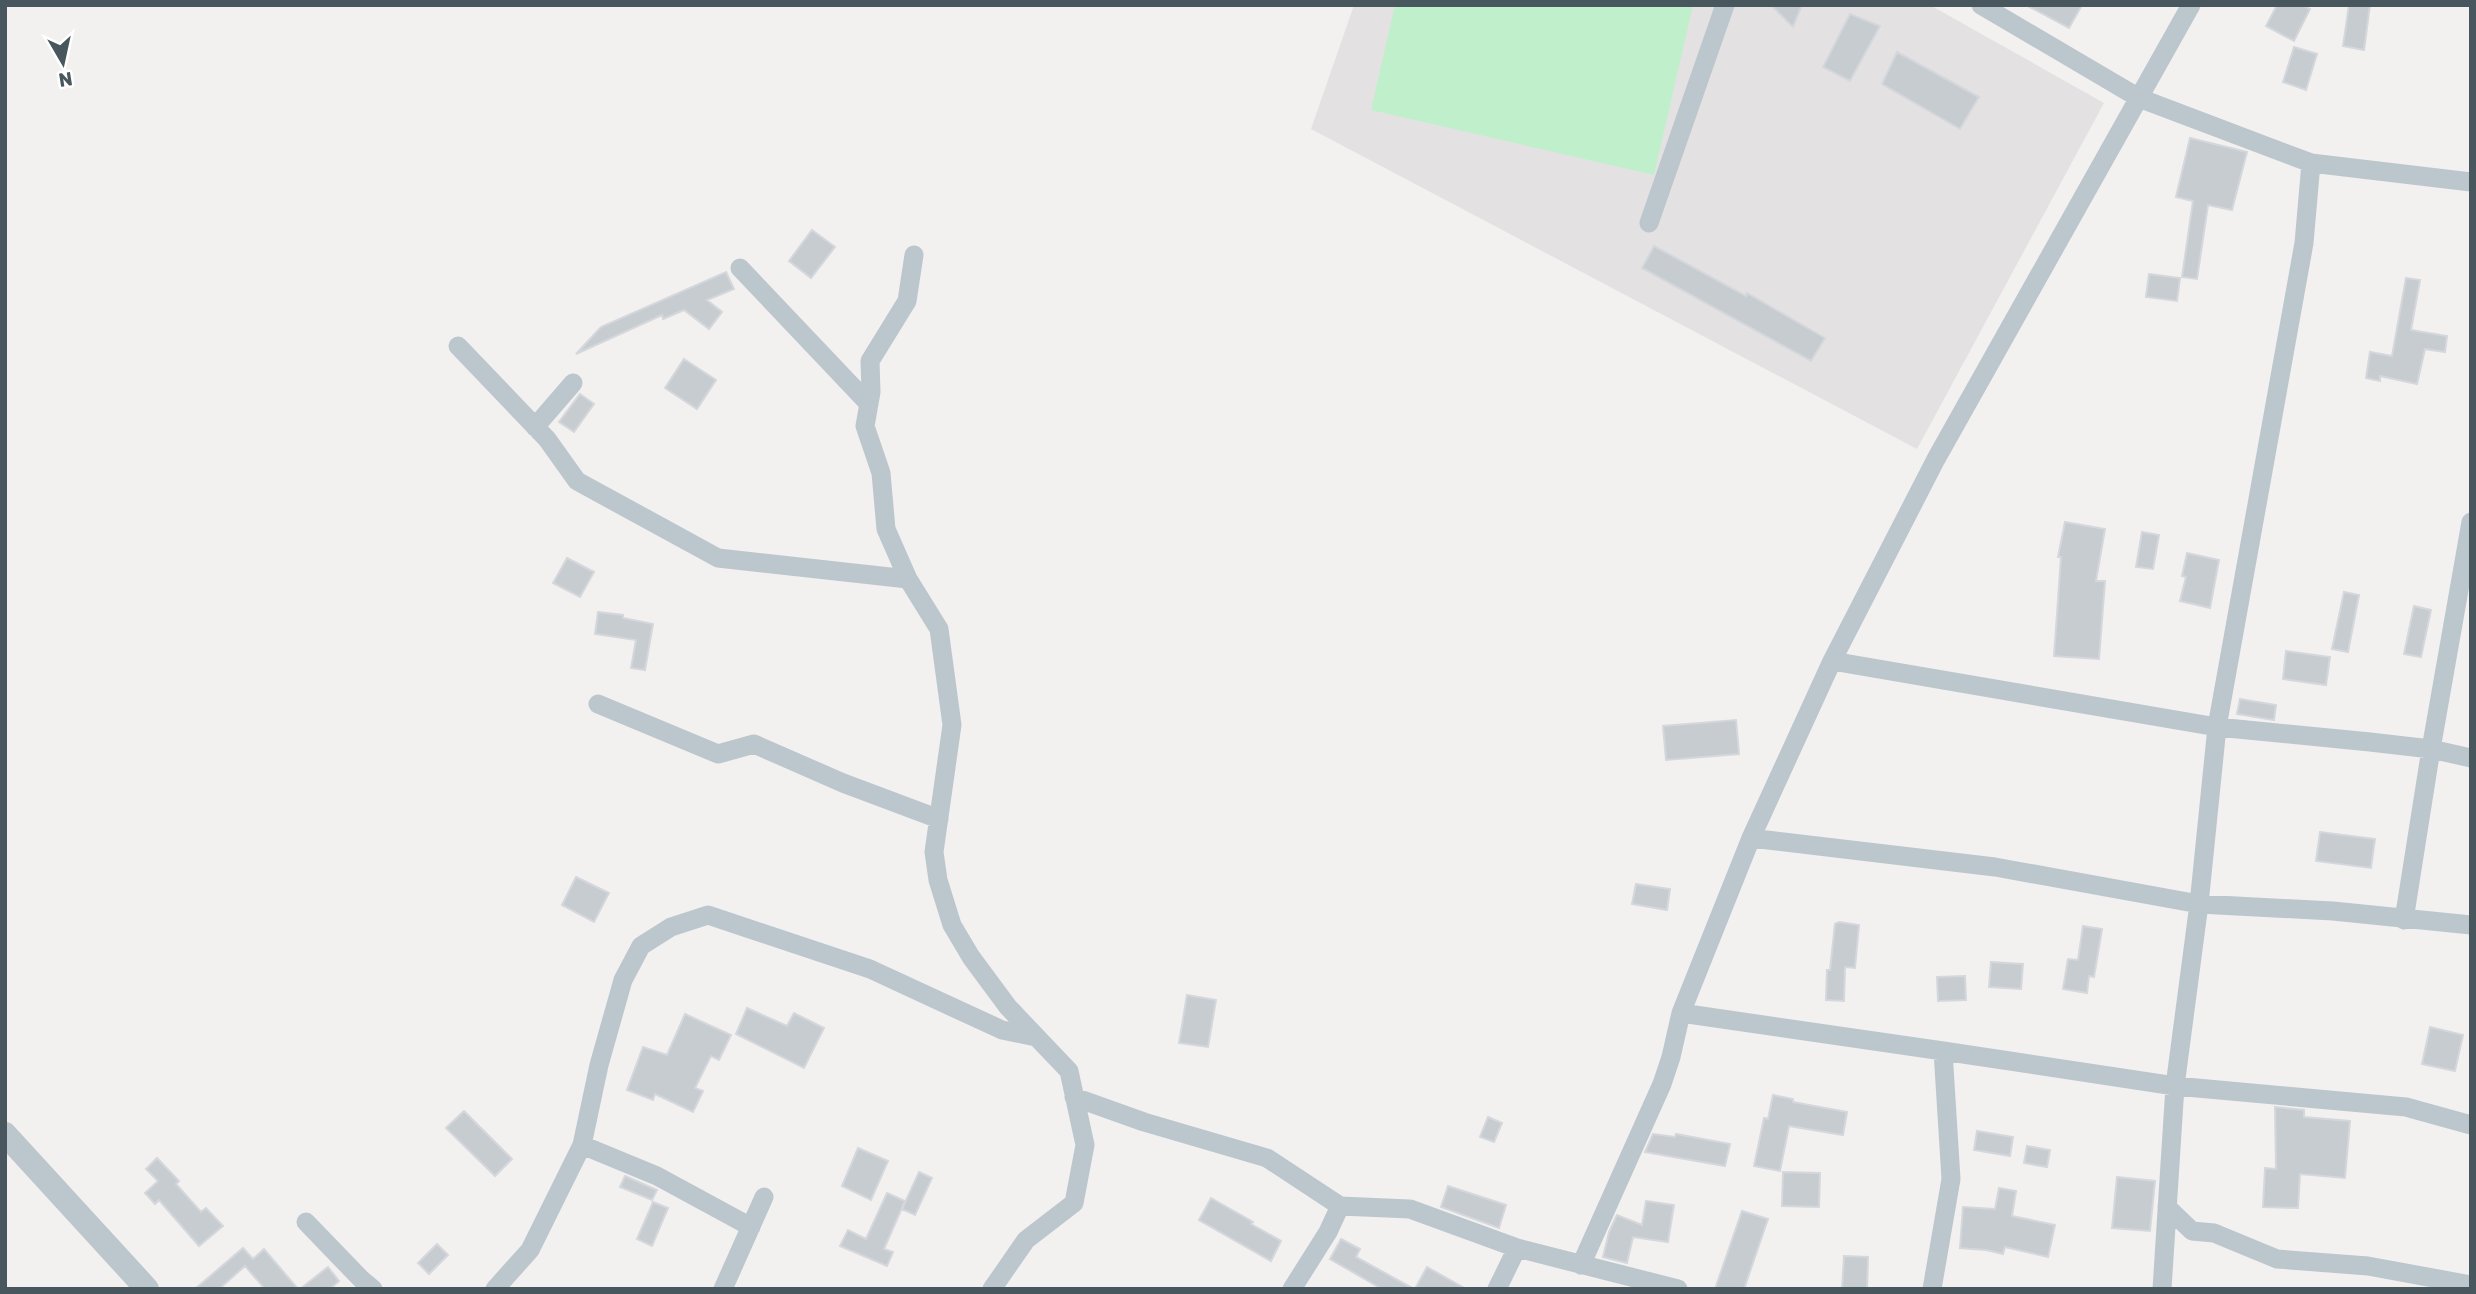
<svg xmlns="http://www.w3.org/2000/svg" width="2476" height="1294" viewBox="0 0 2476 1294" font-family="Rubik,sans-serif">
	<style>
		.education { fill: #e4e1e3 }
		.green { fill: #bff0cb }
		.building { fill: #c7ccd0; stroke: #d4d7dc; stroke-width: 2 }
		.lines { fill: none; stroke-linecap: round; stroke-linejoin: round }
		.minor { stroke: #bcc7cd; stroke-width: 19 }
		.tertiary { stroke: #bcc7cd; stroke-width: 24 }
	</style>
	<rect width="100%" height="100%" fill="#f3f0f0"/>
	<!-- education -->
	<path class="education" d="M1354,5H1930L2104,103L1917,449L1311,129Z"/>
	<!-- green -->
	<path class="green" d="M1395,5H1693L1654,175L1371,110Z"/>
	<!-- building -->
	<path class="building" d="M1771,5H1802L1793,27Z
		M2026,5H2082L2069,28Z
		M2277,5H2302L2310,9L2294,41L2266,26Z
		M2349,5H2370L2364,50L2343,46Z
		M1850,14L1880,26L1850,81L1823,67Z
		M2294,47L2317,54L2306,90L2283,82Z
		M1897,52L1979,97L1960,129L1882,84Z
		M2190,138L2247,152L2232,210L2208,205L2197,279L2182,277L2193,201L2176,197Z
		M812,230L835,247L811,278L789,261Z
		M1654,246L1746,296L1747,293L1825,338L1811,361L1642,268Z
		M726,272L734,289L707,300L722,312L709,329L684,310L663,319L662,315L576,354L601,327Z
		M2149,274L2180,278L2177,301L2146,297Z
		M2406,278L2420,280L2411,330L2447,336L2445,352L2425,349L2417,384L2380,376V381L2366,378L2370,352L2392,356Z
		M684,359L716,380L697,409L665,388Z
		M580,394L594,404L574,432L559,422Z
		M2065,522L2105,529L2096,581H2105L2099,659L2054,656L2061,557H2058Z
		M2142,532L2159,535L2153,569L2136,567Z
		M2187,553L2219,560L2210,608L2180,601L2186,577L2182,576Z
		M567,558L594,572L580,597L553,583Z
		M2344,592L2359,595L2348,652L2332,649Z
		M2414,606L2431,610L2421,657L2404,654Z
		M598,612L623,615V618L653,624L645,670L631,668L636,640L595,634Z
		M2286,651L2330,657L2326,685L2283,679Z
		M2240,699L2276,705L2274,720L2237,714Z
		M1736,720L1739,754L1666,760L1663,726Z
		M2320,832L2375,839L2371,868L2316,861Z
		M576,877L609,893L594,922L562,905Z
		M1636,884L1670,889L1667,910L1632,904Z
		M1839,922L1859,925L1855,968L1845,967L1844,1001L1826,1000L1827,970H1830L1835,924Z
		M2083,926L2102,929L2094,977L2089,976L2087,993L2063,989L2068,959L2078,960Z
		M1991,962L2023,964L2021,989L1989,987Z
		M1965,976L1966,1000L1938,1001L1937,977Z
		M1187,995L1216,1000L1208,1047L1179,1043Z
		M747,1008L787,1026L794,1013L824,1028L804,1068L736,1034Z
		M685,1014L731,1035L719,1060L711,1056L695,1088L703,1091L693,1112L655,1094L653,1100L627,1090L643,1047L667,1055Z
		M2430,1027L2463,1035L2455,1071L2422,1064Z
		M1773,1095L1793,1099V1102L1847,1112L1843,1135L1789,1126L1780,1171L1754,1166L1764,1118L1768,1119Z
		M2275,1107L2304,1110V1117L2350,1121L2345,1178L2300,1174L2298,1208L2263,1207L2265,1168L2276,1169Z
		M464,1111L512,1159L495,1176L446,1128Z
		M1488,1117L1502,1123L1494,1142L1480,1137Z
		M1977,1131L2013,1137L2010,1156L1974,1150Z
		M1653,1134L1675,1137L1676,1134L1730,1144L1725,1166L1645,1152Z
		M2027,1146L2050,1150L2047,1167L2024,1163Z
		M858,1148L888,1161L871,1200L842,1186Z
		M157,1158L179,1181L176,1184L201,1212L206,1208L223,1226L199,1246L159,1200L155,1204L145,1193L158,1181L146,1169Z
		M919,1172L932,1178L915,1215L902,1209Z
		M1783,1172L1820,1173L1819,1207L1782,1206Z
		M625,1176L657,1190L652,1200L620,1187Z
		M2117,1177L2155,1181L2150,1231L2112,1228Z
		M1448,1186L1506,1205L1499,1228L1441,1207Z
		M1999,1188L2016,1191L2012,1216L2055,1225L2048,1257L2005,1247L2003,1254L1986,1250L1960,1248L1963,1207L1995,1209Z
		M887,1193L905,1201L884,1249L893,1252L887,1266L840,1246L848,1230L866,1239Z
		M1211,1198L1253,1222L1251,1224L1281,1241L1271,1261L1199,1220Z
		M1646,1201L1674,1205L1668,1242L1633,1237L1627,1263L1603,1257L1609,1232L1617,1215L1642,1225Z
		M653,1202L668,1208L652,1246L637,1239Z
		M1742,1211L1768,1219L1744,1289H1715Z
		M1341,1239L1360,1249L1356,1257L1414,1289H1382L1330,1259Z
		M437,1244L448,1255L429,1274L418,1263Z
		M243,1248L253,1259L264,1249L298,1289H265L245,1266L219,1289H195Z
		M1844,1256L1868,1257L1867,1289H1842Z
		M328,1267L339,1281L330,1289H300Z
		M1427,1267L1466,1289H1415Z"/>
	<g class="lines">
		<!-- minor -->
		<path class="minor" d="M1981,5L2139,98L2311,163L2471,182
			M1649,223L1725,5
			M914,255L907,301L870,361L871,392L865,426L881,473L886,529L908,579L939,629L952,725L934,852L938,880L952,925L971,957L1008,1007L1069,1071L1085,1145L1074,1203L1026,1240L992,1289
			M740,268L869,404
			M458,346L547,439L577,481L718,558L908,579
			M535,427L573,383
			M1832,661L2217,727L2370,742L2431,749L2471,758
			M598,704L718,754L754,744L843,783L939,819
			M1751,838L1995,867L2199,904L2333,911L2471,925
			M2404,920L2431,749L2471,522
			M1681,1013L1943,1051
			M1074,1097L1144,1122L1267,1158L1340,1206L1410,1209L1517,1248L1678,1289
			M582,1145L657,1176L751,1227
			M2167,1207L2192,1231L2214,1233L2277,1259L2368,1266L2471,1285
			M306,1222L361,1279L373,1289
			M1581,1265L1662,1084L1671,1057L1681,1013L1751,838L1832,661L1936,459L2191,5
			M495,1289L530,1250L582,1145L599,1065L623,980L641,946L671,927L708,915L870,969L1002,1030L1036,1037
			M723,1289L764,1197
			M1292,1289L1328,1232L1340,1206
			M1497,1289L1517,1248
			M1932,1289L1951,1179L1943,1051L2175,1086L2406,1107L2471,1125
			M2162,1289L2175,1086L2199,904L2217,727L2304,243L2311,163"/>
		<!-- tertiary -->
		<path class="tertiary" d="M5,1134L147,1289"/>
	</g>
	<!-- border -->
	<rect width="2476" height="1294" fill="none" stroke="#48575e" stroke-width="14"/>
	<!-- north arrow -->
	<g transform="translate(63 63) rotate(171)" stroke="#ffffff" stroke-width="5" paint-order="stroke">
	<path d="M0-5L12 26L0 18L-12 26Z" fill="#48575e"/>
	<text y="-10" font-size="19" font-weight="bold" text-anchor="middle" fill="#48575e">N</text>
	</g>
</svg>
